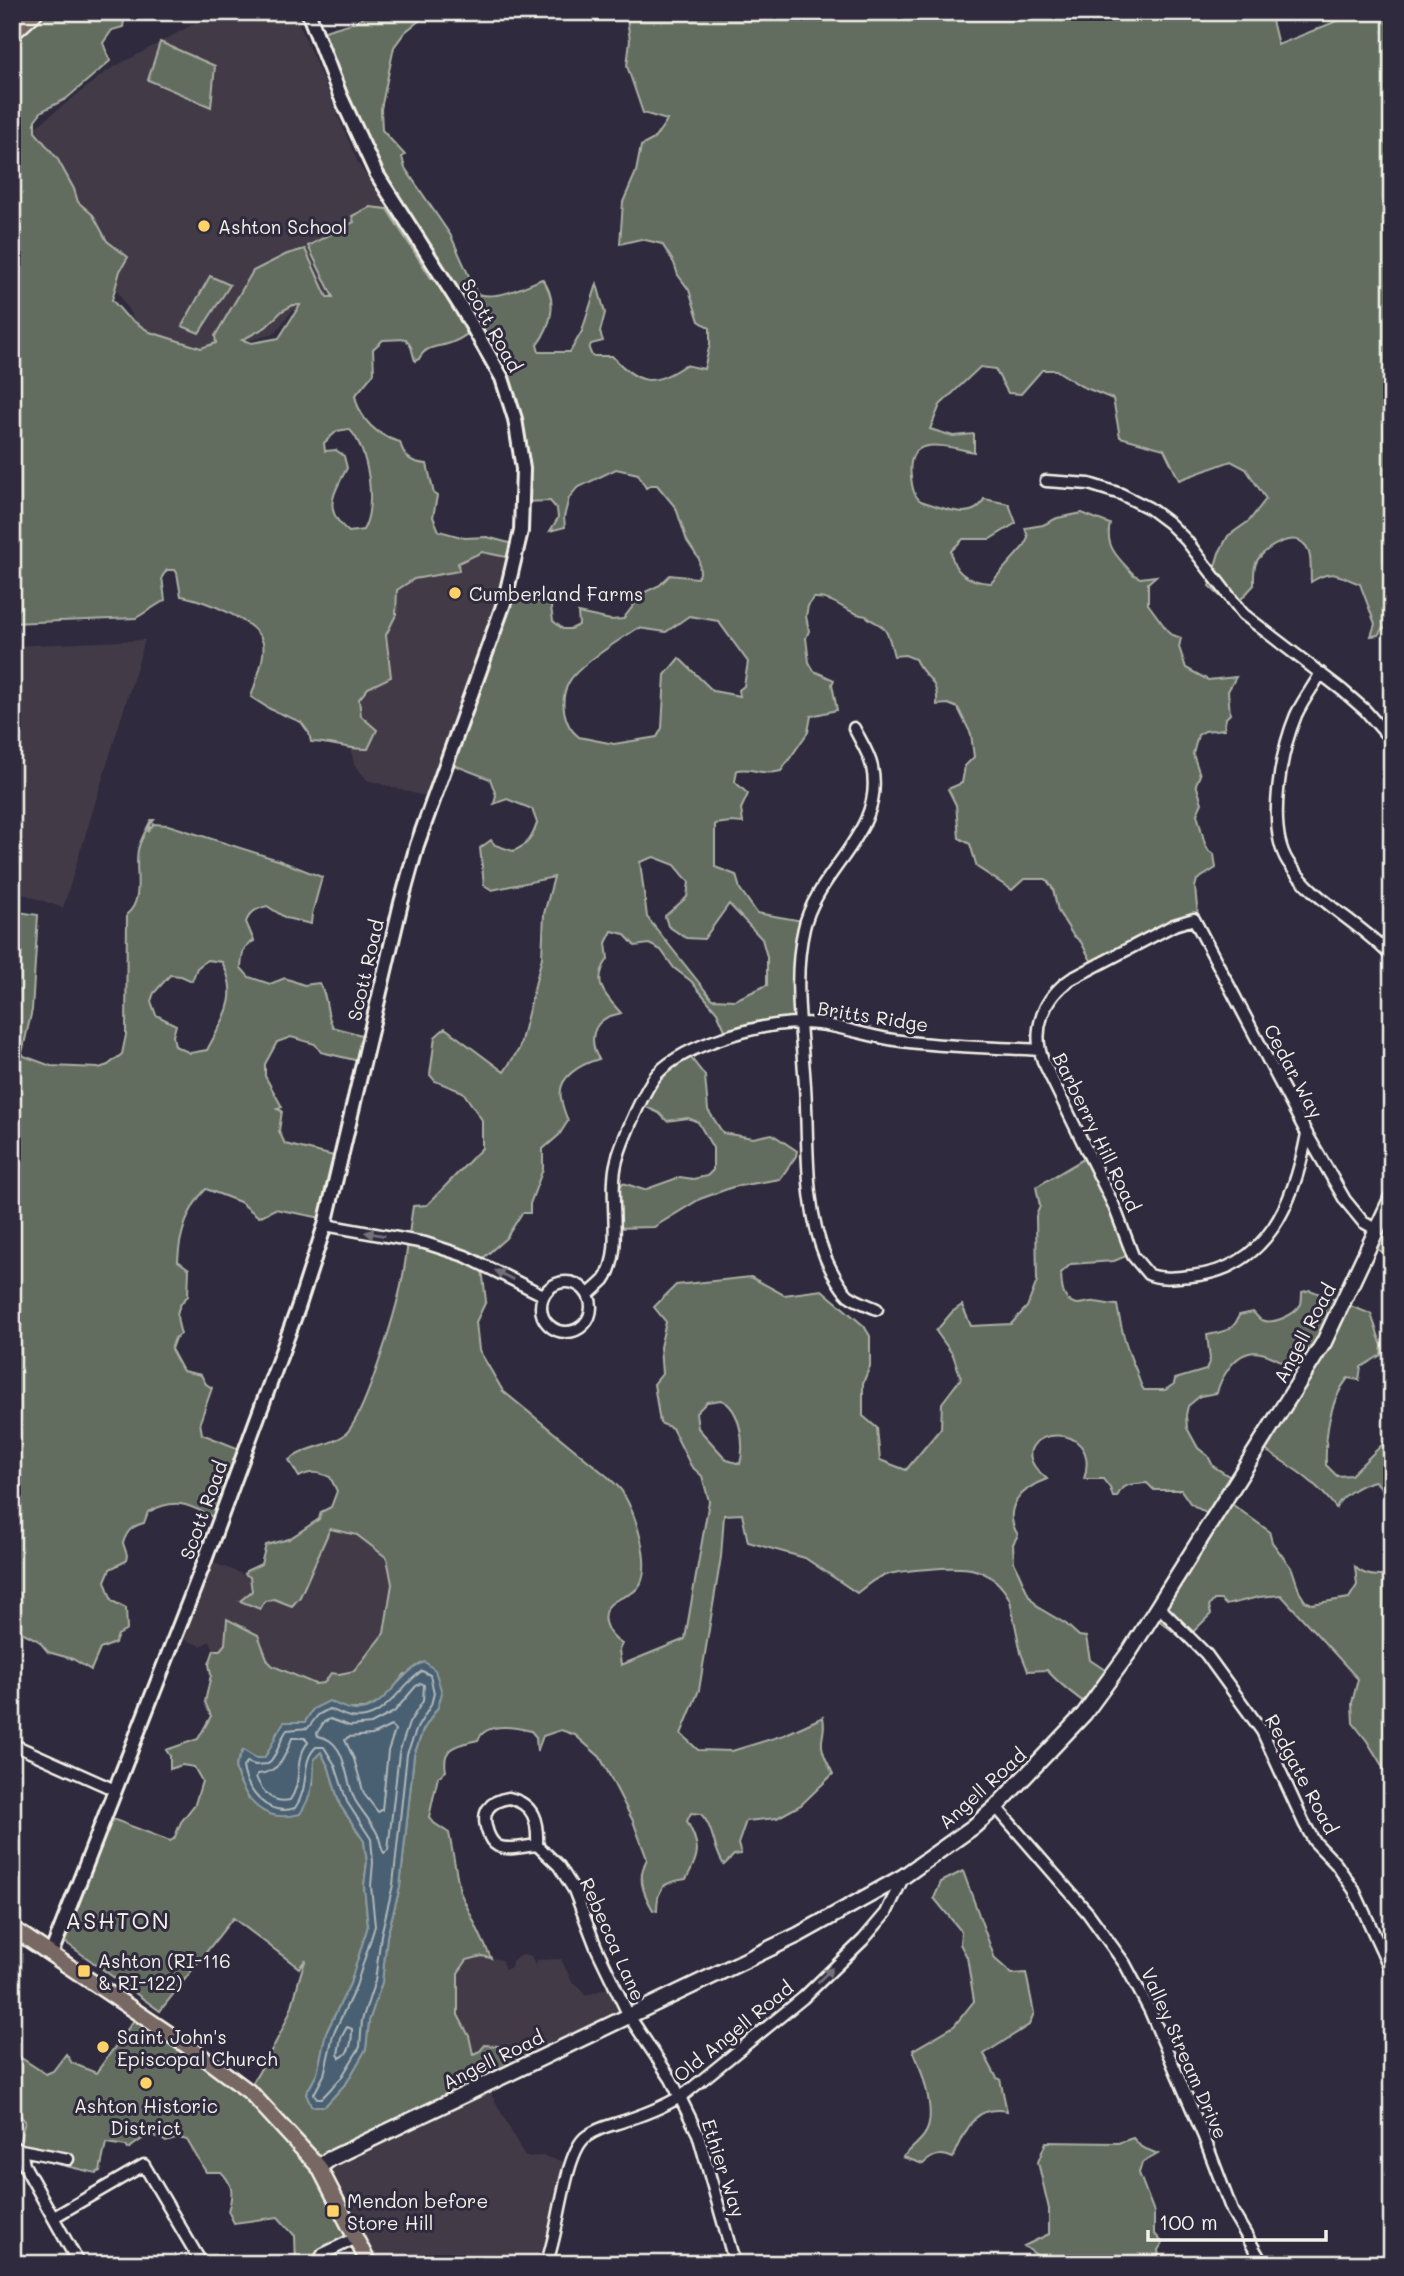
<svg xmlns="http://www.w3.org/2000/svg" width="1404" height="2276" viewBox="0 0 1404 2276" font-family="Mali,sans-serif">
	<style>
		.built { fill: #423a47 }
		.green { fill: #626d61; stroke: #abafa4; stroke-width: 2; fill-rule: evenodd }
		.water { fill: #496172; stroke: #8d9ba1; stroke-width: 2 }
		.lines { fill: none; stroke-linecap: round; stroke-linejoin: round }
		.shore { stroke: #b0b7b9; stroke-width: 2 }
		.minor-casing { stroke: #f4f1e8; stroke-width: 15 }
		.tertiary-casing { stroke: #f4f1e8; stroke-width: 18 }
		.secondary-casing { stroke: #f4f1e8; stroke-width: 19 }
		.primary-casing { stroke: #f4f1e8; stroke-width: 19 }
		.motorway-casing { stroke: #f4f1e8; stroke-width: 23 }
		.minor { stroke: #2f2a3d; stroke-width: 10 }
		.tertiary { stroke: #2f2a3d; stroke-width: 12 }
		.secondary { stroke: #2f2a3d; stroke-width: 14 }
		.primary { stroke: #776864; stroke-width: 14 }
		.motorway { stroke: #776864; stroke-width: 18 }
		.oneway { fill: #747079 }
		.poi-dot { fill: #ffd166; stroke: #2f2a3d; stroke-width: 2.5 }
		.labels { text-anchor: middle; dominant-baseline: central; stroke-width: 6; stroke-linejoin: round; paint-order: stroke }
		.poi-label { font-size: 19px; fill: #f4f1e8; stroke: #2f2a3d; text-anchor: start }
		.street-label { font-size: 19px; fill: #f4f1e8; stroke: #2f2a3d }
		.quarter-label { font-size: 23px; letter-spacing: 2px; fill: #f4f1e8; stroke: #2f2a3d }
	</style>
	<rect width="100%" height="100%" fill="#2f2a3d"/>
	<filter id="ink" filterUnits="userSpaceOnUse"><feTurbulence type="fractalNoise" baseFrequency=".0143" numOctaves="2"/><feDisplacementMap in="SourceGraphic" scale="14" xChannelSelector="R" yChannelSelector="G"/><feConvolveMatrix kernelMatrix="1 2 1 2 8 2 1 2 1" color-interpolation-filters="sRGB"/></filter>
	<g filter="url(#ink)">
		<!-- built -->
		<path class="built" d="M216,12H294L358,163L440,289L354,329L325,305L292,311L274,334L224,347L192,350L147,342L83,232L32,130L107,71Z
			M482,552L514,558L431,798L367,780L354,764L351,750L368,749L376,730L361,716L359,699L368,688L391,677L386,634L396,615L397,590L414,579L459,571L458,563Z
			M145,640L63,908L12,890V646Z
			M329,1529L357,1535L387,1558L392,1584L384,1633L354,1671L339,1674L324,1683L315,1684L273,1666L268,1661L258,1635L228,1619L225,1644L220,1650H214L210,1641L201,1646L179,1637L204,1559L250,1577L252,1591L265,1601L300,1597Z
			M522,1955L531,1956L536,1967L537,1960L561,1959L572,1982L580,1987L585,1996L613,1986L628,2019L519,2072L480,2051L473,2055L469,2036L458,2015V1974L466,1960L482,1956L502,1960L505,1970L511,1967L512,1961Z
			M488,2088L525,2157L542,2156L570,2163L545,2264H369L319,2163Z"/>
		<!-- green -->
		<path class="green" d="M36,12H133L125,15L123,27L112,30L103,43L110,61L66,99L42,111L35,120V132L57,158L74,189L78,202L93,215L107,241L128,257L120,271L112,300L126,316L150,332L201,348L216,343L215,336L253,271L287,254L305,249L327,297H333L308,246L354,222L352,216L370,207L387,209L431,278L438,272L373,168L315,35C331,27 349,26 363,18L365,12H430L405,32L394,47L381,109L382,130L405,155L402,157L405,168L451,236L477,294C497,300 524,287 542,279C559,300 551,326 537,345L539,352H570L582,331L597,284L605,313L600,332L603,341L591,344L589,349L592,356H612C638,384 652,388 685,365L704,369L710,344V328L699,321L689,290L678,275L674,263L662,244L641,239L620,244L623,202L636,172L641,146L654,139L667,120L643,113L627,66L630,40L626,12H1270L1278,45L1359,12H1392V626L1382,629L1378,635L1371,636L1375,624L1360,584C1339,577 1334,567 1311,582C1310,571 1313,552 1304,544C1292,532 1268,547 1259,558C1253,565 1254,576 1254,585L1233,608L1209,586L1219,553L1228,536L1249,521L1266,499L1246,469L1231,461L1179,480L1164,449L1120,437L1113,399L1081,386L1056,370H1042L1021,394L1008,393L995,369L980,367L940,405L930,429L953,436L974,434V452C946,447 905,432 911,477C912,485 913,496 921,501C925,503 932,504 936,506C952,511 975,519 984,499L1009,504L1016,523L990,539H963L951,551C953,574 970,582 991,583L1025,545L1028,537L1025,528L1043,525L1057,518L1082,513L1110,524C1104,548 1120,559 1134,575L1140,578L1156,576L1148,583V604L1170,634L1181,638L1179,647L1186,668L1208,680L1236,677L1228,691L1230,714L1226,718L1224,729L1205,731L1198,735L1193,754L1200,775L1196,784L1202,803L1197,814L1205,844L1209,851L1214,854L1216,868L1197,880L1195,887L1199,927L1179,926L1095,968L1081,942L1073,935L1058,911L1053,889L1046,879H1024L1012,890L977,867L970,844L959,838L956,805L948,789L962,783L965,766L974,757L971,734L958,708L948,704L937,705C939,678 924,679 915,659L905,655L894,656C891,646 889,631 880,625C874,621 871,621 866,616C844,613 836,597 814,598L808,606L806,616L809,631L806,638L809,662L814,671L834,680L832,684L837,710L811,716L808,732L781,771C760,776 754,767 737,770L735,782L748,794L741,809L743,823L731,822L715,824V867L736,875L740,889L757,913L803,921L801,1027L729,1039L717,1012L691,981L674,968L661,950L649,944L635,946L624,934L612,931L606,943L608,959C591,983 605,995 621,1013C615,1015 607,1016 603,1020C590,1029 591,1047 599,1059C582,1064 557,1076 561,1098C562,1106 565,1113 568,1121L559,1135L543,1149V1169L530,1204V1213H522L506,1238L481,1260L486,1301L476,1322L479,1350L503,1391L608,1477C613,1482 620,1487 623,1493C635,1513 651,1560 641,1583C635,1595 625,1595 615,1601C595,1613 607,1635 622,1644L619,1650L621,1665L685,1639L709,1501L702,1476L691,1466L672,1428L660,1423L654,1384L662,1374L660,1347L666,1322L654,1307L676,1285L751,1277L784,1295L822,1290L864,1326L870,1336V1366L863,1383V1416L877,1428L880,1460L906,1470L941,1428L942,1403L961,1378L953,1355L936,1331L952,1312L962,1305L971,1326L1011,1324L1027,1307L1037,1281L1036,1216L1040,1206L1036,1187L1087,1157L1131,1254L1114,1261L1071,1264L1061,1273C1062,1287 1061,1302 1078,1304C1084,1304 1090,1301 1095,1302C1103,1303 1109,1305 1117,1305C1121,1328 1126,1349 1136,1370C1139,1378 1139,1383 1144,1390H1165L1174,1384L1175,1379L1206,1370L1210,1359L1207,1335C1222,1332 1235,1331 1239,1315L1253,1312C1255,1314 1259,1319 1261,1320C1273,1325 1295,1315 1301,1304C1302,1300 1302,1296 1302,1292L1310,1290L1371,1314L1382,1346L1381,1355L1361,1367L1359,1380L1348,1378C1329,1401 1325,1437 1326,1465L1337,1476L1351,1475L1392,1435V1499L1375,1481C1361,1484 1341,1495 1336,1508C1316,1481 1290,1466 1262,1448L1302,1374C1276,1359 1252,1337 1229,1368C1223,1377 1219,1383 1217,1393L1200,1396L1188,1406L1186,1415L1187,1428L1198,1448L1208,1456L1213,1466L1238,1482L1229,1502L1269,1531L1272,1542L1292,1569L1300,1593L1305,1601L1312,1604L1349,1598L1357,1585L1355,1567C1364,1577 1378,1577 1392,1575V1782L1367,1741L1353,1723L1352,1703L1358,1679L1281,1595L1259,1597L1226,1605L1221,1600H1214L1209,1606L1211,1614L1186,1639L1184,1640L1156,1618L1215,1519L1190,1503L1181,1490H1154L1147,1483C1132,1484 1123,1483 1117,1497H1113L1110,1488L1103,1479H1084C1103,1417 1009,1429 1035,1467C1038,1471 1043,1475 1047,1479C1022,1488 1001,1508 1018,1535L1013,1544L1014,1562L1029,1596L1039,1608L1066,1624L1079,1636L1086,1637L1090,1660L1114,1676L1091,1707C1075,1696 1060,1685 1047,1670L1028,1671L1021,1653L1010,1600C992,1565 963,1566 929,1569C914,1570 894,1571 880,1577C872,1580 864,1588 857,1593L805,1558L748,1542L742,1514L724,1515L721,1557L699,1690L681,1734L698,1750L732,1751L784,1735L823,1717C826,1732 821,1735 822,1746C823,1756 829,1765 833,1774L801,1805L777,1818L746,1821L738,1844L741,1854L734,1855L724,1865C713,1849 714,1827 701,1814L691,1813L687,1821C700,1847 701,1853 686,1879C663,1882 657,1887 657,1911L653,1910C642,1891 637,1878 647,1859L633,1821L600,1757L575,1735L561,1730L543,1736L537,1752L536,1737L531,1731C515,1727 486,1722 478,1740C459,1745 441,1745 446,1771L438,1777L429,1817L434,1823L449,1833L460,1892L491,1958L482,1956L467,1960L458,1973V2015L469,2036L473,2054L480,2051L485,2045L498,2046L513,2074L319,2163L357,2246L344,2249L322,2264H296L295,2236L278,2217L234,2223L228,2211C233,2194 234,2185 221,2172H206L187,2140L179,2138L166,2142C148,2129 145,2138 128,2149L126,2146L106,2143L100,2171L96,2173L27,2157L17,2151L25,2121L12,2107V2052L46,2074L53,2071L66,2054L72,2063L96,2073L137,2016L246,2094C262,2066 281,2037 292,2006C297,1990 299,1975 306,1959L299,1968L233,1918L160,2011L65,1942L110,1818L170,1841L174,1839L181,1822L195,1804L202,1781L194,1767L182,1765L170,1769V1756L166,1750L198,1739L211,1716L205,1702L211,1675L209,1664L214,1650H220L225,1644L227,1619L258,1635L268,1661L273,1666L315,1684L324,1683L331,1673L339,1674L354,1671L384,1633L392,1584L387,1558L357,1535L330,1529L300,1597L292,1606L274,1599L265,1601L260,1609L240,1601L252,1591L250,1577L245,1574L246,1571L261,1564L266,1545L289,1539L319,1519L321,1512L331,1507L337,1491L330,1477C317,1472 311,1471 299,1477L289,1460C305,1447 326,1447 343,1436C363,1424 397,1308 402,1281C407,1256 409,1231 413,1206L427,1205L482,1148V1120L463,1092L435,1081L430,1075L435,1037L445,1028L504,1072L519,1049L542,957L544,914L554,877L492,890L484,885L480,848L491,840L495,845L513,851C528,845 532,838 537,823L532,809L507,799L494,804L496,795L490,779L446,762L505,597L533,602L550,600L553,621L563,629H571L579,625L578,613L611,620L623,619L643,593L660,585L670,575L697,578L700,573L699,559L687,541L676,508L657,485H651L646,488L638,474L616,469L577,488L569,498L564,517L565,527L550,531L558,518L557,509L550,501L523,502L514,418L473,330C467,334 460,340 453,342C440,348 426,344 419,359L415,361L411,347L406,339L383,340L373,349L374,373L355,396C360,420 377,436 400,442C404,458 412,463 427,464L434,494L437,496L433,517L439,531L465,538L487,537L513,544L511,558L482,552L458,563L459,571L414,579L397,590L396,615L386,635L391,677L368,688L359,699L361,716L377,730L368,749C348,750 331,742 311,742L309,733L301,722L270,709L251,697C255,684 266,656 263,643C258,621 202,599 181,596L177,573L175,570H167L162,577L165,600L136,618L12,623V34ZM293,305H300L279,338L252,343L242,340L266,327L282,311ZM349,429C369,448 377,507 363,530L349,532C322,510 333,495 347,468L344,456L336,450L325,451L324,443L337,431ZM689,616L718,621L748,662L744,686L739,690L740,696L713,691L679,658L665,675L662,728L657,737L614,744L579,737C563,725 559,700 569,682C577,667 622,638 638,628L666,632ZM654,857L675,865L689,882L687,897L665,916L668,926L686,938L704,939L729,904L762,939L767,957V985L735,1000L712,999L647,917L640,862ZM721,1400C741,1408 745,1446 740,1464L727,1460L698,1428L696,1413L707,1402ZM405,1674L438,1707L423,1730L414,1755L400,1887L387,1936L382,1982L369,2021L366,2049L347,2082L325,2106L306,2094L317,2074L326,2033L350,1984L368,1926L364,1886L367,1862L364,1841L340,1805L329,1768L321,1751L314,1759L313,1785L249,1799L239,1780L235,1767L243,1751L256,1758H264L273,1747L277,1732L305,1722L313,1709H366L384,1700Z
			M160,42L215,66L211,107L148,80Z
			M210,276L230,285L199,333L182,326Z
			M151,820H154L150,825L148,832L154,824L168,825L278,860L322,877L312,914L311,924L286,918L267,906C257,909 250,911 246,922L254,941C242,946 242,956 241,968L249,977L270,984L285,978L304,985L319,983C329,997 324,1010 333,1027L365,1036L359,1061L321,1052L315,1044L291,1037L277,1042L265,1064V1076L282,1107L277,1109L282,1111L279,1131L285,1144L338,1157L322,1218L275,1209L259,1217L240,1202L206,1189C188,1207 179,1236 178,1261L189,1269L188,1296C174,1308 176,1318 181,1334L175,1338L171,1349L183,1371L201,1375L206,1384L212,1388L200,1422L202,1434L242,1450L219,1520C190,1506 179,1496 148,1512L144,1523C132,1526 127,1531 123,1543L127,1555L126,1561L110,1569L105,1581L112,1601L126,1608L127,1630L118,1635L115,1643L100,1649L91,1670L73,1659L48,1652L39,1641L12,1627V911L38,915L32,1010L22,1053L24,1056L51,1066L99,1068L108,1065L122,1054L126,1035L127,914C145,899 134,871 138,850C140,840 147,829 151,820ZM207,960L222,962C241,998 224,1017 207,1050L190,1053L175,1046L173,1036L176,1025L156,1015L151,1001L154,993L170,975L181,976L192,981L197,968Z
			M688,1054L705,1076L708,1110L723,1133L753,1138L772,1134L797,1151L796,1156L780,1179L733,1187L700,1199L654,1227L614,1228L613,1195L623,1183L644,1190L680,1177L693,1179L707,1176L713,1170V1148L698,1122L688,1118L667,1121L659,1113L644,1106L655,1082Z
			M1392,1208V1257L1369,1245Z
			M963,1871L995,1959L1012,1974L1026,1973L1034,2013L1029,2025L984,2054L997,2078L1000,2079L1007,2111C972,2104 966,2132 953,2158C941,2152 933,2155 923,2164L903,2157C910,2149 922,2141 926,2132C937,2113 921,2068 913,2050L954,2026L974,2001L967,1957L960,1944L961,1931L934,1898L941,1882Z
			M1133,2138L1141,2147L1158,2154L1142,2163L1139,2173L1154,2212V2233L1163,2243L1158,2250L1159,2256L1168,2263L1175,2264H1049L1024,2246L1049,2234V2209L1038,2162L1046,2142L1118,2143Z"/>
		<!-- water -->
		<path class="water" d="M425,1662L435,1670L442,1693L438,1707L423,1730L414,1755L400,1887L387,1936L382,1982L369,2021L366,2049L347,2082L325,2106H311L306,2094L317,2074L326,2033L350,1984L368,1926L364,1886L367,1862L364,1841L340,1805L329,1768L321,1752L314,1759C313,1782 313,1794 300,1814C263,1824 244,1800 235,1767L243,1750L256,1758H264C273,1746 275,1734 284,1722H305L313,1709L329,1701C336,1704 343,1708 350,1709C382,1718 397,1672 425,1662Z"/>
		<g class="lines">
			<!-- shore -->
			<path class="shore" d="M422,1671L430,1675L434,1693L431,1705L417,1728L407,1754L393,1885L381,1935L375,1981L362,2020L360,2047L341,2078L322,2098H317L314,2094L324,2075L333,2035L356,1986L375,1926L371,1886L373,1862L371,1839L347,1802L335,1765L324,1747H316C300,1762 311,1785 295,1808C268,1817 247,1792 243,1767L247,1762L255,1765L268,1764C281,1750 278,1742 287,1730L308,1728L318,1715L329,1709C336,1711 342,1715 350,1717C383,1724 399,1686 422,1671Z
				M421,1683L424,1685L423,1701L409,1723L399,1753L388,1850L384,1853C380,1847 381,1840 377,1833C371,1821 362,1812 355,1800C344,1779 348,1741 318,1736L317,1733L324,1722L330,1719L350,1726L371,1724L394,1712L416,1686Z
				M391,1726L395,1730L388,1751L382,1810L378,1812L364,1794L354,1759L345,1740L348,1737L372,1735Z
				M292,1738H305L308,1742C292,1764 304,1779 290,1800C273,1804 262,1792 256,1777L258,1774C280,1772 285,1757 292,1738Z
				M347,2027L352,2029C352,2040 351,2053 340,2058L338,2054L341,2038Z"/>
			<defs>
				<path id="minor" d="M1046,481L1089,484L1121,494L1149,508L1169,523L1186,540L1243,614L1342,690L1365,710L1392,741
					M1321,673C1313,687 1303,700 1296,715C1281,751 1266,828 1288,862C1314,902 1361,923 1392,957
					M854,728C860,740 869,753 872,767C886,832 817,870 804,928C792,979 802,1035 805,1086C809,1144 803,1204 826,1259C831,1270 839,1286 848,1295C856,1301 868,1305 877,1309
					M1307,1134C1294,1202 1268,1269 1191,1276C1177,1277 1161,1280 1148,1274L1133,1256L1114,1206L1043,1061C1031,1029 1044,997 1071,979L1174,925L1194,919L1307,1134L1345,1200L1363,1222L1377,1230
					M325,1225L425,1243L465,1256L543,1295
					M541 1307a25 25 0 1 1 50 0a25 25 0 1 1-50 0Z
					M588,1295C593,1290 599,1285 604,1280C625,1251 607,1195 617,1160C622,1141 645,1087 658,1073C686,1044 761,1023 801,1023C836,1023 867,1037 901,1041C946,1047 993,1047 1039,1050
					M1158,1606L1206,1654L1262,1731L1304,1823L1314,1841L1336,1864L1354,1890L1392,1973
					M12,1744L115,1790
					M509,1798C534,1804 538,1821 537,1845C525,1846 509,1851 498,1846C492,1843 490,1838 488,1833C480,1812 489,1801 509,1798Z
					M996,1807L1088,1913L1125,1964L1150,2011L1204,2137L1232,2211L1263,2264
					M537,1845L559,1866L574,1890L596,1947L629,2016L671,2079L698,2134L735,2264
					M12,2147L21,2150L24,2165L79,2264
					M21,2150L68,2159
					M54,2217L144,2165L202,2264
					M317,2264L323,2254L356,2238
					M546,2264C559,2235 564,2151 587,2136C599,2127 613,2125 627,2120C648,2113 668,2105 686,2093L803,1998L863,1940L886,1913L904,1876"/>
				<path id="tertiary" d="M51,1954L202,1568L298,1308L325,1225L401,903L417,845L504,603L521,531L523,469L515,419L502,378L463,310L376,173L340,95L308,12"/>
				<path id="secondary" d="M319,2167L330,2159L798,1935L904,1876L973,1827L996,1807L1084,1714L1130,1651L1324,1342L1392,1197"/>
				<path id="primary" d="M12,1928L196,2052L251,2093L319,2167L369,2264"/>
				<path id="motorway" d="M12,31L33,12"/>
			</defs>
			<!-- minor casing -->
			<use href="#minor" class="minor-casing"/>
			<!-- tertiary casing -->
			<use href="#tertiary" class="tertiary-casing"/>
			<!-- secondary casing -->
			<use href="#secondary" class="secondary-casing"/>
			<!-- primary casing -->
			<use href="#primary" class="primary-casing"/>
			<!-- motorway casing -->
			<use href="#motorway" class="motorway-casing"/>
			<!-- minor -->
			<use href="#minor" class="minor"/>
			<!-- tertiary -->
			<use href="#tertiary" class="tertiary"/>
			<!-- secondary -->
			<use href="#secondary" class="secondary"/>
			<!-- primary -->
			<use href="#primary" class="primary"/>
			<!-- motorway -->
			<use href="#motorway" class="motorway"/>
		</g>
		<!-- one-way arrows -->
		<defs><path id="oneway-solid" d="M-6-.8H1V-3.2L6.5 0L1 3.2V.8H-6Z" transform="scale(1.75)"/></defs>
		<g class="oneway">
			<use href="#oneway-solid" transform="translate(375 1234) rotate(-170)"/>
			<use href="#oneway-solid" transform="translate(504 1275) rotate(-153)"/>
			<use href="#oneway-solid" transform="translate(825 1975) rotate(-45)"/>
		</g>
	</g>
	<!-- markers -->
	<g class="poi-dot">
		<circle cx="204" cy="226" r="7"/>
		<circle cx="455" cy="593" r="7"/>
		<rect x="77" y="1964" width="14" height="14" rx="3.5"/>
		<circle cx="103" cy="2047" r="7"/>
		<circle cx="146" cy="2083" r="7"/>
		<rect x="326" y="2204" width="14" height="14" rx="3.5"/>
	</g>
	<g class="labels">
		<!-- poi labels -->
		<g class="poi-label">
			<text x="218" y="226">Ashton School</text>
			<text x="469" y="593">Cumberland Farms</text>
			<text x="98" y="1960">Ashton (RI-116<tspan x="98" dy="22">&amp; RI-122)</tspan></text>
			<text x="117" y="2036">Saint John's<tspan x="117" dy="22">Episcopal Church</tspan></text>
			<text x="146" y="2105" text-anchor="middle">Ashton Historic<tspan x="146" dy="22">District</tspan></text>
			<text x="347" y="2200">Mendon before<tspan x="347" dy="22">Store Hill</tspan></text>
		</g>
		<!-- street labels -->
		<g class="street-label">
			<text transform="translate(492 325) rotate(61)">Scott Road</text>
			<text transform="translate(365 970) rotate(-77)">Scott Road</text>
			<text transform="translate(873 1016) rotate(9)">Britts Ridge</text>
			<text transform="translate(1294 1071) rotate(62)">Cedar Way</text>
			<text transform="translate(1097 1132) rotate(64)">Barberry Hill Road</text>
			<text transform="translate(1304 1333) rotate(-62)">Angell Road</text>
			<text transform="translate(203 1510) rotate(-70)">Scott Road</text>
			<text transform="translate(1302 1774) rotate(62)">Redgate Road</text>
			<text transform="translate(982 1788) rotate(-42)">Angell Road</text>
			<text transform="translate(613 1939) rotate(66)">Rebecca Lane</text>
			<text transform="translate(733 2031) rotate(-39)">Old Angell Road</text>
			<text transform="translate(1185 2053) rotate(66)">Valley Stream Drive</text>
			<text transform="translate(493 2059) rotate(-26)">Angell Road</text>
			<text transform="translate(724 2168) rotate(72)">Ethier Way</text>
		</g>
		<!-- quarter labels -->
		<g class="quarter-label">
			<text x="118" y="1920">ASHTON</text>
		</g>
	</g>
	<!-- margin -->
	<rect width="1404" height="2276" fill="none" stroke="#2f2a3d" stroke-width="42"/>
	<rect x="21" y="21" width="1362" height="2234" fill="none" stroke="#f4f1e8" stroke-width="2.5" filter="url(#ink)"/>
	<!-- scale -->
	<path d="M1148 2230v10h178v-10" fill="none" stroke="#f4f1e8" stroke-width="3.5"/>
	<text x="1159" y="2230" font-size="21" fill="#f4f1e8" stroke="#2f2a3d" stroke-width="5" paint-order="stroke">100 m</text>
</svg>
